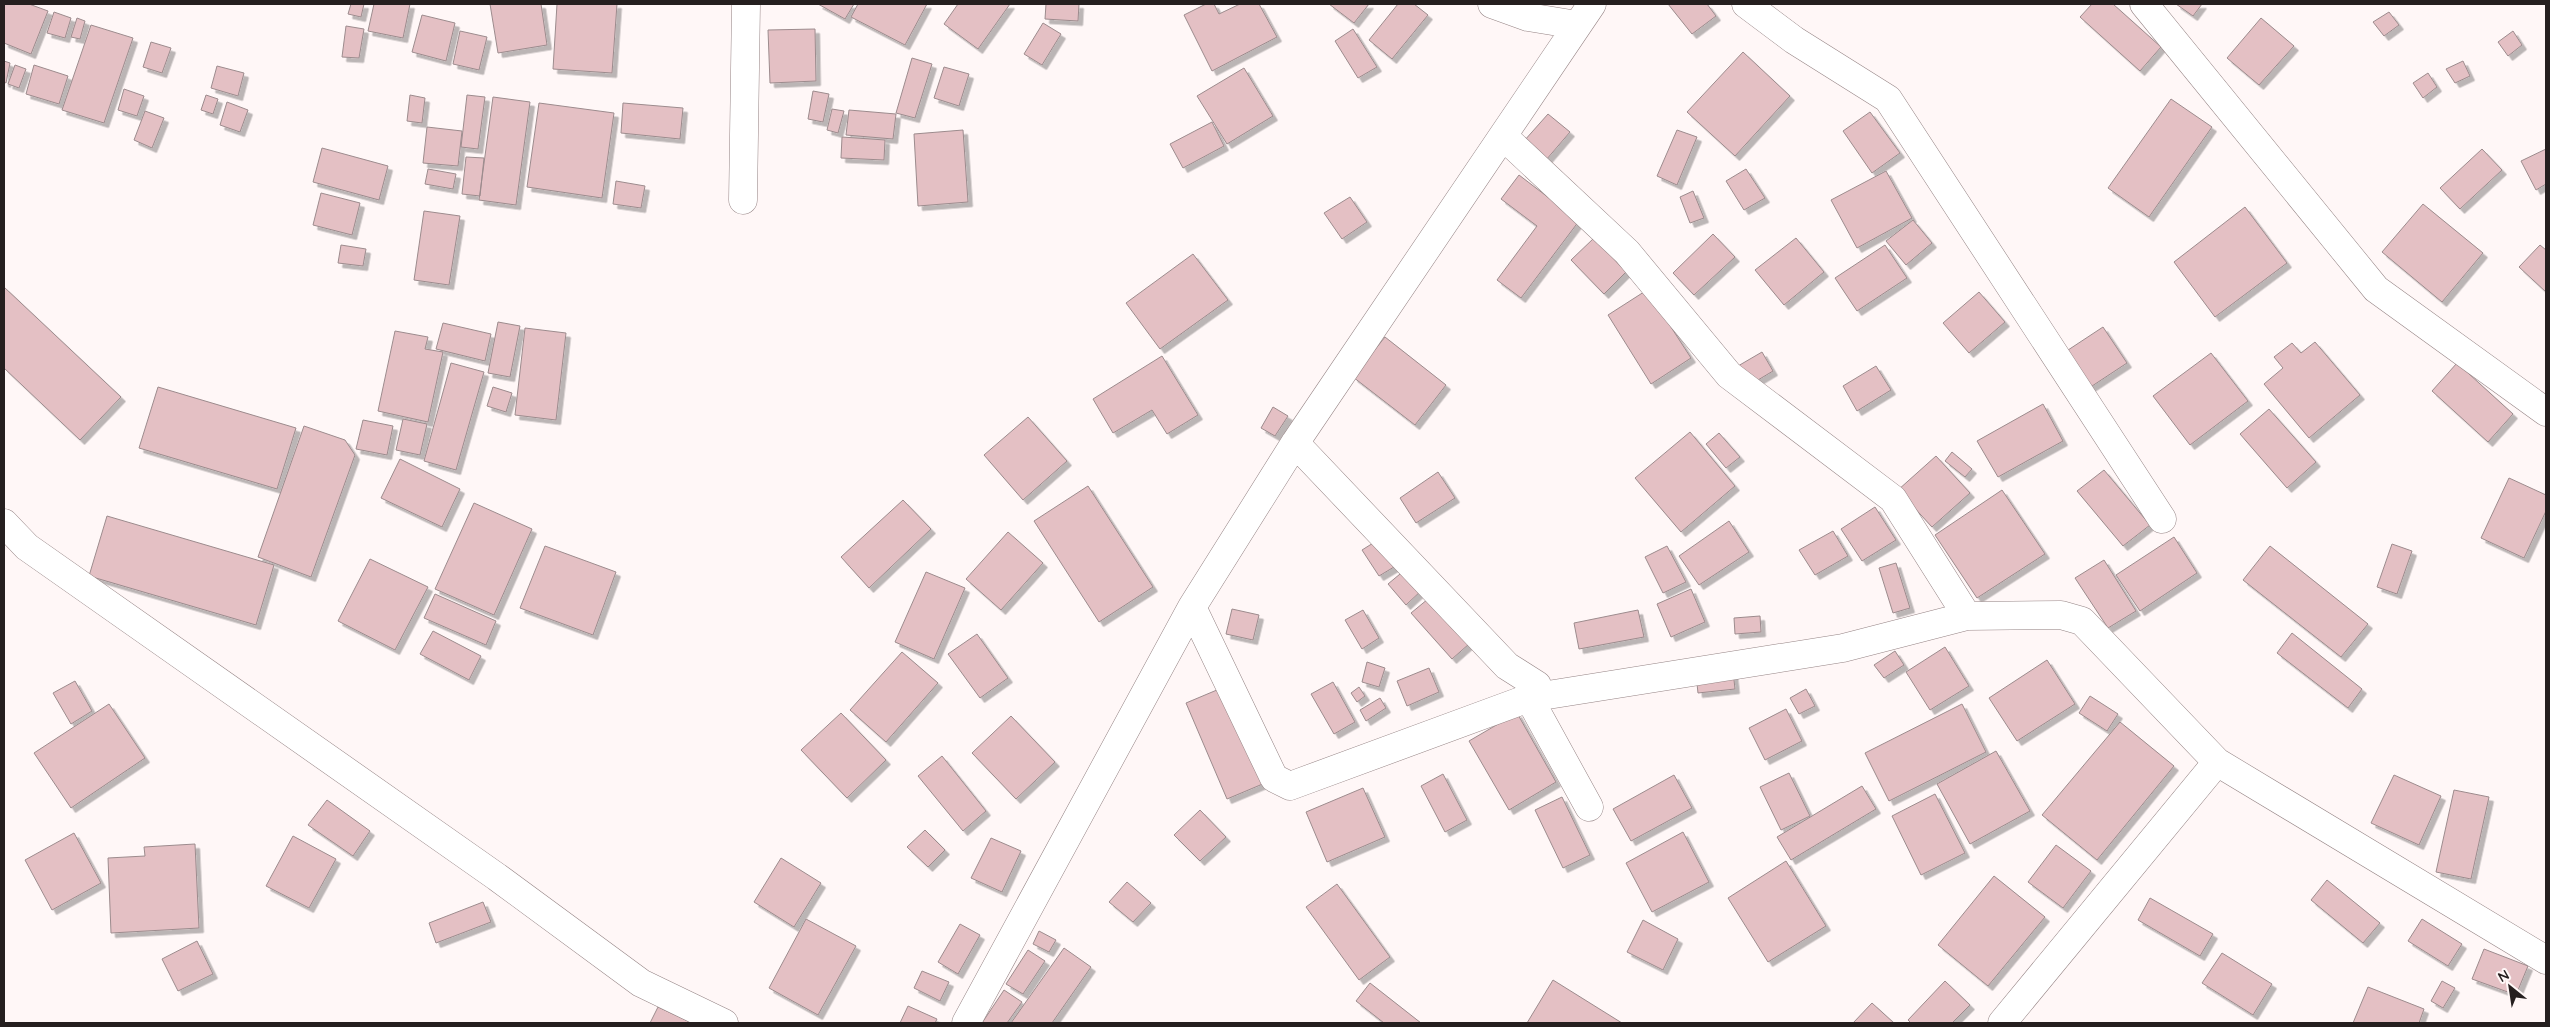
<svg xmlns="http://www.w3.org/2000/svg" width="2550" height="1027" viewBox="0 0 2550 1027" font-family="Quicksand,sans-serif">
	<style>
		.building { fill: #e4c0c4; stroke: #9c8b8d; filter: url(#shadow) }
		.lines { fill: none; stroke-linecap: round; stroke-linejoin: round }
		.minor-casing { stroke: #958485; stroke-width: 29 }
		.minor { stroke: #fff; stroke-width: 28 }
	</style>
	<defs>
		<filter id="shadow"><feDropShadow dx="4.5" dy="4.5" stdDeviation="0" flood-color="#0004"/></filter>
	</defs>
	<rect width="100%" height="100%" fill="#fff7f7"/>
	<!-- building -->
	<path class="building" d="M4,4H29L48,11L31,54L4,43Z
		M351,4H364L361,17L348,14Z
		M374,4H410L403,38L368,31Z
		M490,4H541L547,45L498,53Z
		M557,4H617L612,73L553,69Z
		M818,4H854L845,19Z
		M858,4H927L905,45L851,17Z
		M958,4H1010L978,49L944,24Z
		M1046,4H1079L1078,21L1045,19Z
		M1206,4H1214L1219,14L1240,4H1259L1277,37L1212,71L1184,15Z
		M1329,4H1369L1354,23Z
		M1398,4H1414L1428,15L1392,59L1369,40Z
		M1668,4H1707L1716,16L1692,34Z
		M2092,4H2113L2161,47L2140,71L2080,17Z
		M2176,4H2202L2193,16Z
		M54,12L71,18L65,38L47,33Z
		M2389,12L2399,25L2384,36L2373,22Z
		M422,15L455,23L446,61L412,52Z
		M77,18L85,21L80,39L71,37Z
		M2261,18L2294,46L2259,85L2227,58Z
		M1043,23L1061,34L1042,65L1024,54Z
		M91,25L133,38L104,123L62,110Z
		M346,26L364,29L359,58L342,57Z
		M815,29L816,81L770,83L768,30Z
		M1353,29L1377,67L1358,78L1335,41Z
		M460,31L487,37L479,70L453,64Z
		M2513,31L2522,45L2508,56L2498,42Z
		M151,42L171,48L162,73L143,67Z
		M1743,52L1790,96L1735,156L1687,112Z
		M912,58L932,64L915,118L896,113Z
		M4,61L10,63L6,83L4,82Z
		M2463,61L2470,76L2455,83L2446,69Z
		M15,65L26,69L19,88L8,84Z
		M34,65L68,76L59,104L26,94Z
		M217,66L244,73L238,96L211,88Z
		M944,67L969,74L959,106L934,98Z
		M1244,68L1273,116L1227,144L1197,96Z
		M2428,73L2437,87L2423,98L2413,83Z
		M124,89L144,96L137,116L118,110Z
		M813,91L829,94L823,122L808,119Z
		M206,95L218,99L213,114L201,110Z
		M410,95L425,98L422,123L407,121Z
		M467,95L485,97L478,149L461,147Z
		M493,97L530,102L516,205L479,200Z
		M2171,99L2212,127L2149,217L2108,188Z
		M227,102L248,110L240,132L220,125Z
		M539,103L614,113L602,198L527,187Z
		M623,103L683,108L680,139L621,133Z
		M832,109L844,111L838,133L827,130Z
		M849,110L896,114L893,139L846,135Z
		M145,111L164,118L152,148L134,140Z
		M1870,112L1900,153L1872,173L1843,131Z
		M1548,114L1570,132L1546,160L1524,141Z
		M1212,122L1224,146L1183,168L1170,144Z
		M427,127L462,131L458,166L423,163Z
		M963,130L968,202L918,206L914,134Z
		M1677,130L1697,137L1677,185L1657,176Z
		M842,137L885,140L884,160L841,158Z
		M322,148L388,166L379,200L313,182Z
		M2482,149L2502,170L2460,209L2440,188Z
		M2546,149V184L2536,190L2521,161Z
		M466,157L484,158L480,196L462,194Z
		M428,169L456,174L453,189L425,184Z
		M1746,169L1765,198L1744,210L1726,181Z
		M1886,171L1912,218L1857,248L1831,200Z
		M1519,175L1579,221L1521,298L1497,280L1537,226L1501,199Z
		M616,181L645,186L641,208L613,204Z
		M1693,191L1704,218L1690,223L1680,197Z
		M321,193L360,203L352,235L313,225Z
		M1350,197L1367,222L1342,239L1324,213Z
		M2423,204L2483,253L2442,302L2382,252Z
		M2245,207L2287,263L2215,317L2174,262Z
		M424,211L460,216L449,285L414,280Z
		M1913,220L1932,243L1906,265L1886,241Z
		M1713,234L1735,257L1694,295L1673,273Z
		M1594,238L1626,272L1604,294L1571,260Z
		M1796,238L1824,272L1784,305L1755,270Z
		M341,245L366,249L363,266L338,263Z
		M1885,245L1907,278L1857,311L1835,278Z
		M2540,245L2546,250V292L2519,267Z
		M1193,254L1228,300L1160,349L1126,303Z
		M4,287L121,397L80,440L4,368Z
		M1647,290L1691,358L1651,384L1608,315Z
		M1979,292L2005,322L1969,353L1943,323Z
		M498,322L520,326L510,377L488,373Z
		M443,323L491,334L485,361L436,349Z
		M2103,327L2127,363L2086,390L2062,354Z
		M525,328L566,333L556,420L515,415Z
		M395,331L428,337L425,349L443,352L428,422L378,411Z
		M1385,337L1446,385L1415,425L1353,377Z
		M2315,342L2360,395L2309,438L2264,384L2283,368L2274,357L2292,343L2301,353Z
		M1762,352L1773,371L1748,386L1738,366Z
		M2211,353L2248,401L2190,445L2153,396Z
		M1162,356L1198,415L1167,434L1152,410L1113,433L1093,399Z
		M451,363L484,372L456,470L424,461Z
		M2457,363L2513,414L2488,442L2432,391Z
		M1876,366L1891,390L1857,411L1843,386Z
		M158,387L296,428L277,489L139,448Z
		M493,387L512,393L506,412L487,406Z
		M2043,404L2063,441L1998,477L1977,441Z
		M1273,407L1288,416L1275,436L1261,428Z
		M2269,409L2316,462L2287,488L2240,434Z
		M1028,417L1067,461L1023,500L984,455Z
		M403,419L427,424L420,455L396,450Z
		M363,420L393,426L387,455L356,449Z
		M304,426L345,440L355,455L311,577L258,557Z
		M1690,432L1735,486L1681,532L1635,478Z
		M1719,433L1740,457L1726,468L1706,444Z
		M1952,452L1972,469L1965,477L1945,461Z
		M1936,456L1970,493L1932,527L1898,490Z
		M400,459L460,489L442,527L381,498Z
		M2104,470L2150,525L2123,546L2077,491Z
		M1438,472L1455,498L1416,523L1400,498Z
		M2509,478L2546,495V511L2524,558L2481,538Z
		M1088,486L1153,587L1099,622L1034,521Z
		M2002,490L2045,554L1977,598L1935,535Z
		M903,500L931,529L869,588L841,557Z
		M474,503L532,529L494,615L435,589Z
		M1875,507L1896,540L1862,561L1841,529Z
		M107,516L274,565L256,625L89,576Z
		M1729,521L1749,552L1699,585L1679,556Z
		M1833,531L1848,556L1815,575L1799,550Z
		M1008,532L1043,563L1001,610L966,579Z
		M2174,537L2197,573L2140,611L2116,575Z
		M1378,540L1394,567L1379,576L1362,550Z
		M2392,544L2412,551L2397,594L2377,587Z
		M545,546L616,572L593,635L520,608Z
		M1667,546L1686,582L1663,593L1645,557Z
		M2270,546L2368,624L2341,657L2243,580Z
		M370,559L428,587L395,650L338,621Z
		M2104,560L2136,611L2108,628L2075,578Z
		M1896,563L1910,608L1893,613L1879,568Z
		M1406,569L1423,589L1406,605L1388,584Z
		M926,572L965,588L934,659L895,642Z
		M1691,589L1705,622L1671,637L1657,604Z
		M435,594L496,621L486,645L424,618Z
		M1428,599L1469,644L1452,659L1411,613Z
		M1232,609L1259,615L1253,640L1226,634Z
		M1363,610L1379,638L1362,649L1345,620Z
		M1638,610L1644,637L1579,649L1574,623Z
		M1760,616L1761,632L1735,634L1734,618Z
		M433,631L481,656L469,680L420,654Z
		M2292,633L2362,689L2348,708L2277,653Z
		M977,634L1008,678L980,698L948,654Z
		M1945,647L1969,686L1930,710L1906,672Z
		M1895,651L1904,665L1884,678L1874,665Z
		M902,652L938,683L886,742L850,710Z
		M2047,660L2075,704L2017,741L1989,698Z
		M1367,662L1385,668L1379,687L1362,682Z
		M1732,662L1735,689L1698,693L1695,666Z
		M1429,668L1439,692L1407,706L1397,681Z
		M75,681L92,711L71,724L53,693Z
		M1333,682L1355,722L1334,734L1311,694Z
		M1224,687L1265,783L1227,799L1186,703Z
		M1359,687L1365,696L1357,702L1351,693Z
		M1806,689L1815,706L1799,714L1790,698Z
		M2090,696L2118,714L2107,731L2079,713Z
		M1380,698L1386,708L1366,721L1360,710Z
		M109,704L145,758L71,808L34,753Z
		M1962,704L1986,752L1889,801L1865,753Z
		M1786,709L1802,741L1765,760L1749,728Z
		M841,713L886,760L847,798L801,750Z
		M1517,713L1556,782L1509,810L1469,741Z
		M1011,716L1055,762L1016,799L972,753Z
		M2120,722L2174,766L2097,860L2042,815Z
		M1996,751L2030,811L1970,844L1937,784Z
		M942,756L986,811L963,831L918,776Z
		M1789,773L1810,816L1781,830L1760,787Z
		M1443,774L1467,820L1445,832L1421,786Z
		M1674,775L1692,808L1631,841L1613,809Z
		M2394,775L2441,796L2419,845L2371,823Z
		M1862,786L1876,809L1791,860L1777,837Z
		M1363,788L1385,837L1327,862L1306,812Z
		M2454,790L2489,797L2471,879L2436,872Z
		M1935,794L1965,853L1921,875L1892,816Z
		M1562,797L1590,855L1563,868L1535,810Z
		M327,800L370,831L353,856L308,825Z
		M1200,810L1226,837L1200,861L1174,835Z
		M925,830L945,850L928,867L907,847Z
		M1683,832L1709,882L1652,912L1626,863Z
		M74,833L101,883L52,910L25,860Z
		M293,836L336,859L309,908L266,886Z
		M991,838L1021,851L1002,892L971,878Z
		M195,844L199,928L111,933L108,858L145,856L144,847Z
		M2056,845L2091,871L2063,908L2028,882Z
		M781,858L821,883L794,927L754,902Z
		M1786,861L1826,926L1768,962L1728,898Z
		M1994,876L2045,917L1988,986L1938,945Z
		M2327,880L2380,923L2363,943L2311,900Z
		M1127,882L1151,903L1133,922L1109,902Z
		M1337,884L1390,957L1359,980L1306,907Z
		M2150,898L2213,934L2200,956L2138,920Z
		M483,902L491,922L436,943L429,923Z
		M806,919L856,946L818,1015L769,988Z
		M2422,919L2462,944L2448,966L2408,941Z
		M1643,920L1678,939L1663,970L1627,952Z
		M960,924L980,935L958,974L938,962Z
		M1039,931L1056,940L1049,952L1033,944Z
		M197,941L213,974L178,991L162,959Z
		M1064,948L1091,967L1052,1023H1011Z
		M2484,949L2528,966L2516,995L2472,979Z
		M1028,950L1045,961L1023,994L1006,984Z
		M2222,953L2272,984L2253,1015L2202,983Z
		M922,971L949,982L940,1001L914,988Z
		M1553,980L1622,1023H1527Z
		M1945,981L1970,1005L1952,1023H1911L1908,1020Z
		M2442,981L2455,988L2443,1008L2431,1001Z
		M1370,983L1421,1023H1384L1356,1001Z
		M2368,987L2424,1009L2419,1023H2353Z
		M1004,990L1022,1002L1007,1023H982Z
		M1872,1003L1894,1023H1853Z
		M908,1006L937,1019L935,1023H900Z
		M658,1007L692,1023H650Z"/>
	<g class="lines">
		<defs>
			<path id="minor" d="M1492,4L1528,17L1577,25
				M1746,4L1794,40L1888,99L2162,519
				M2144,4L2376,289L2546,412
				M1503,136L1627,252L1729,375L1893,499L1967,616
				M743,200L746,4
				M1295,443L1507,666L1537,685L1529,698L1589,807
				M4,523L27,547L497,877L641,983L724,1023
				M1192,607L1274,778L1290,786L1529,698L1843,648L1967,616L2061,615L2082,621L2217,762L2546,960
				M966,1023L1192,607L1295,443L1592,4
				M2002,1023L2217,762"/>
		</defs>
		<!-- minor casing -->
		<use href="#minor" class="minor-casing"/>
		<!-- minor -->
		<use href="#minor" class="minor"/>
	</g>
	<!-- border -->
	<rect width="2550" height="1027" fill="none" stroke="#251f1f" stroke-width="10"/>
	<!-- north arrow -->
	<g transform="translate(2510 987) rotate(330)" stroke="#fff7f7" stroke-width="4" paint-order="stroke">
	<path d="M0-4L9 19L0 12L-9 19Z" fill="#251f1f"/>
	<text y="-8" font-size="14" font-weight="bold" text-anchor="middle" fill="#251f1f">N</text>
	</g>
</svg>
